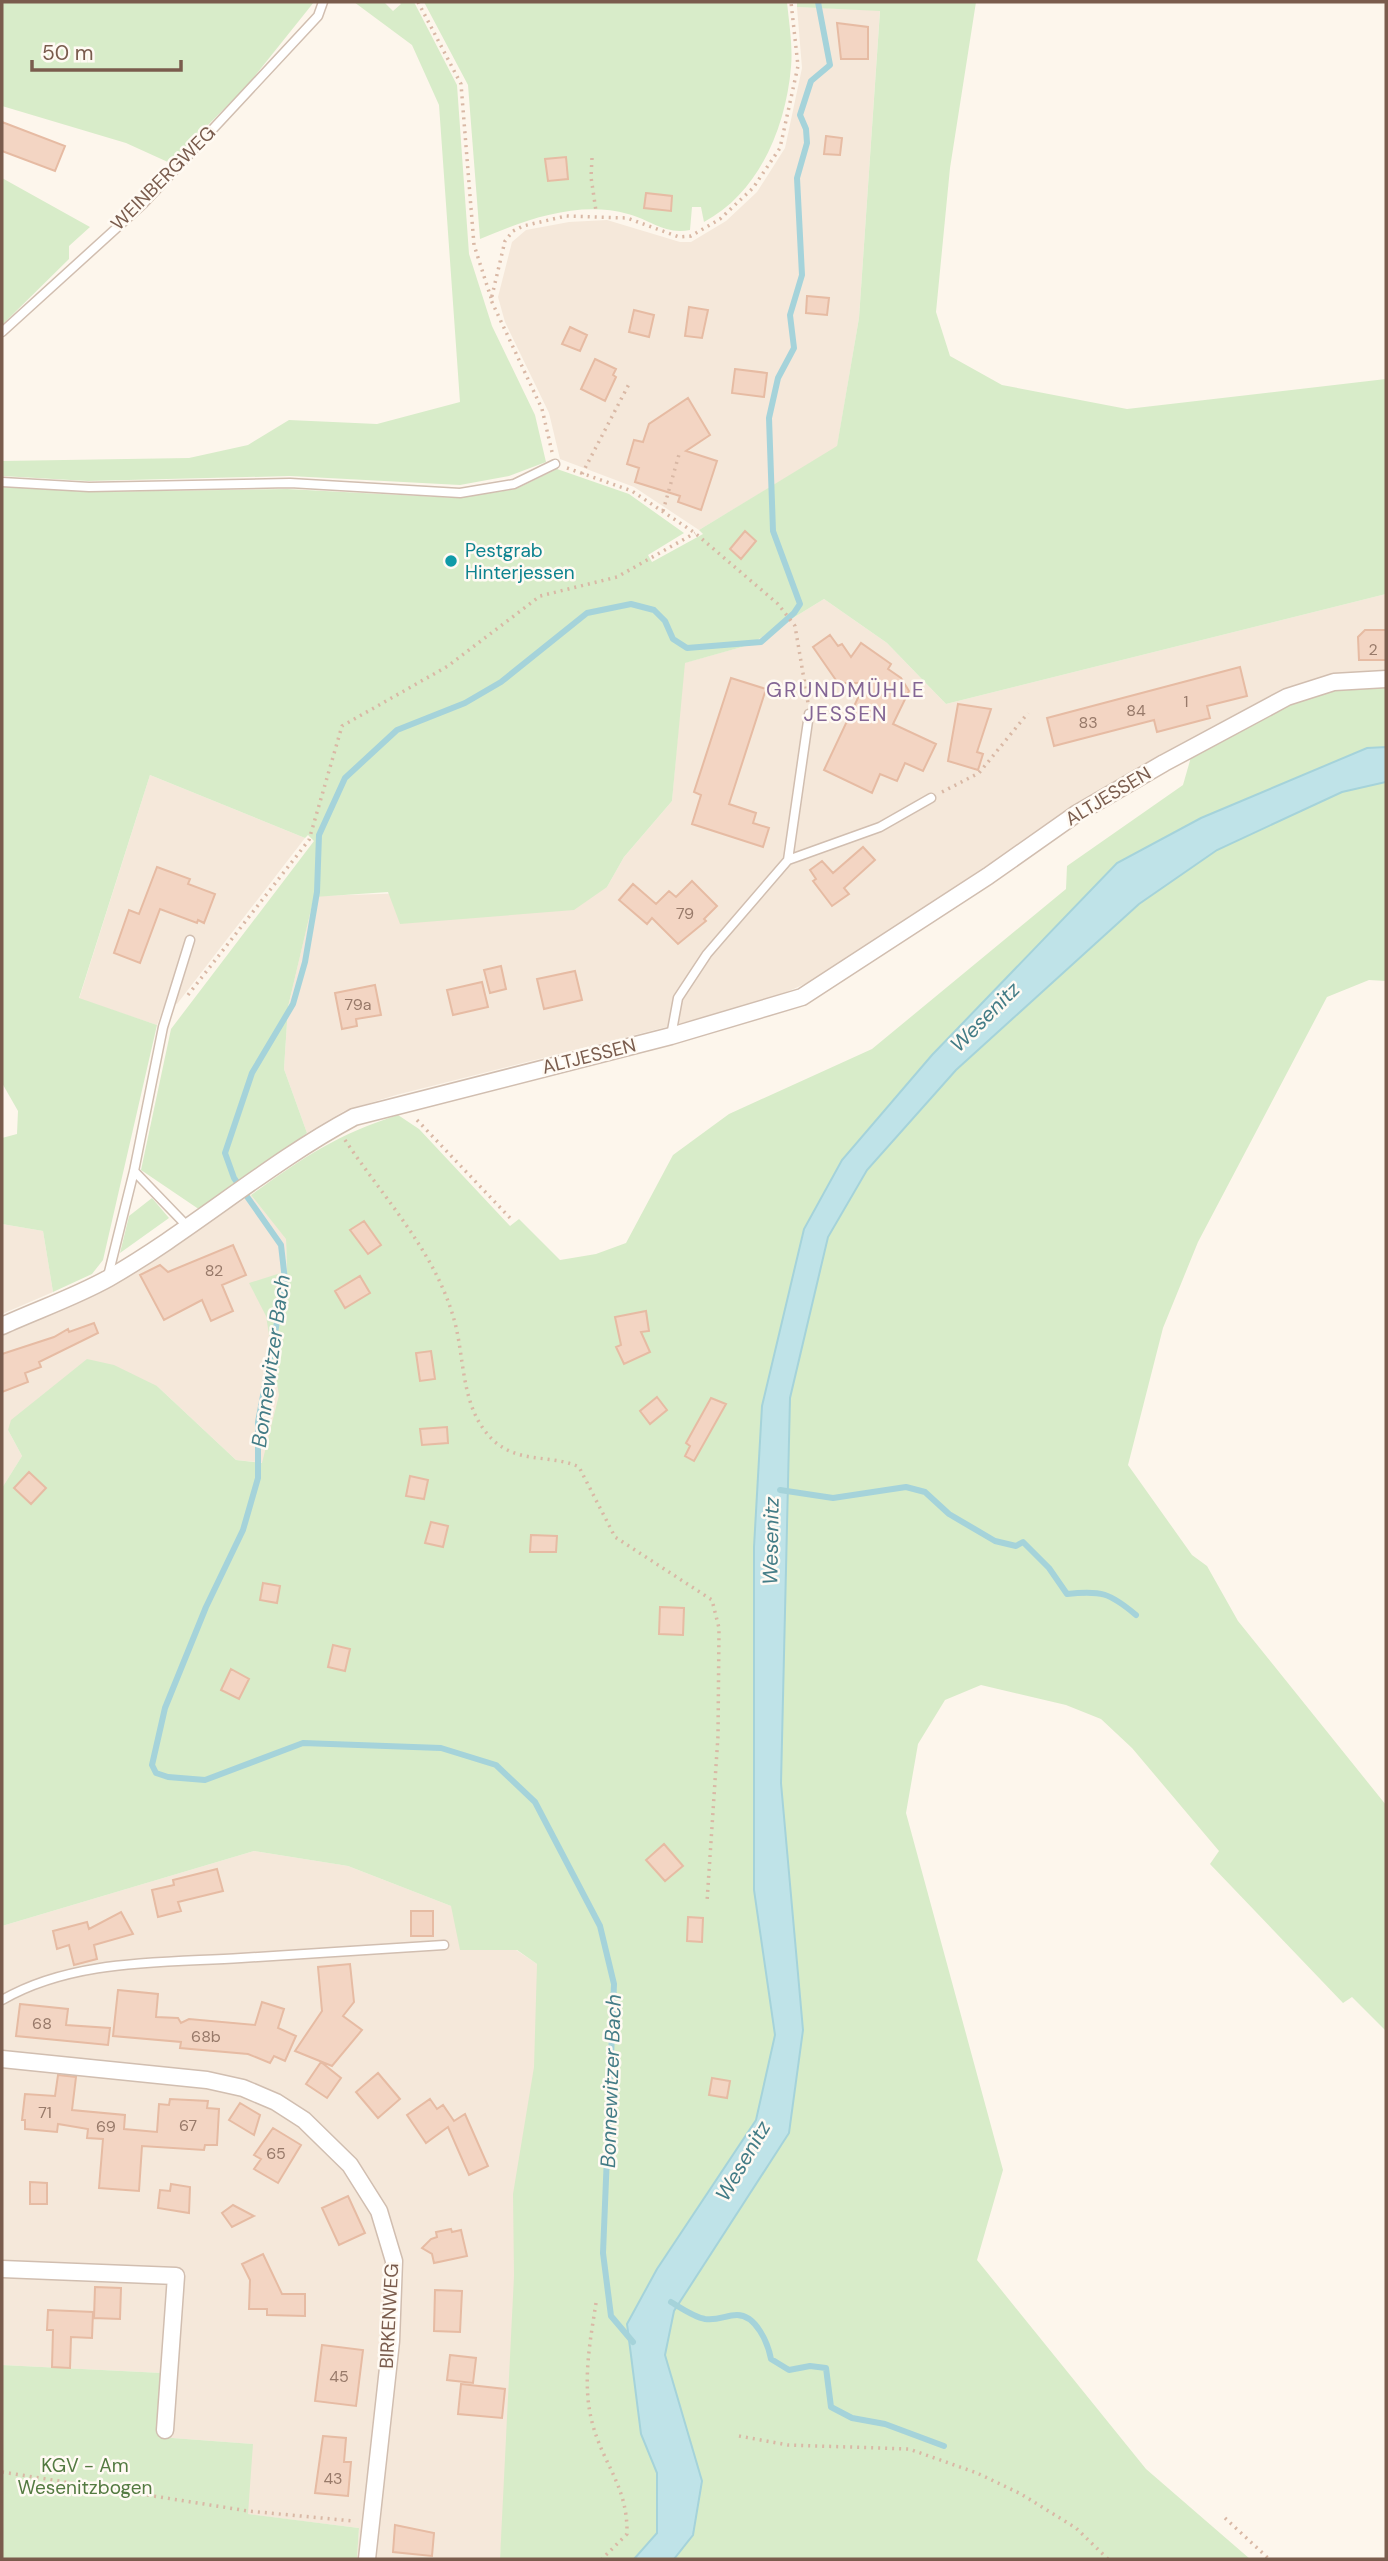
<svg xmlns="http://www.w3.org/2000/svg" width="1388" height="2561" viewBox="0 0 1388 2561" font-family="'DM Sans',sans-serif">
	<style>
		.residential { fill: #f5e8da }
		.green { fill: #d8ecc9 }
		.water { fill: #bfe3e8; stroke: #a5d3da; stroke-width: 2 }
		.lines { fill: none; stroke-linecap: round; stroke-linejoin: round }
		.stream { stroke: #a5d3da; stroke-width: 6 }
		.building { fill: #f3d5c3; stroke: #e6bba3; stroke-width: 2 }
		.service-casing { stroke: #d1beb0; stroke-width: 11 }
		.minor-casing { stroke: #d1beb0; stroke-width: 19 }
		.path { stroke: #d9b8a5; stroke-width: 3.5; stroke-dasharray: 2 5; stroke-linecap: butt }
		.service { stroke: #fff; stroke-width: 8 }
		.minor { stroke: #fff; stroke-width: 16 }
		.culture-dot { fill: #0f9aa8; stroke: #fffaf3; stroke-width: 2.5 }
		.labels { text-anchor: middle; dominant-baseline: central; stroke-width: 5; stroke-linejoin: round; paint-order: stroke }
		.number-label { font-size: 16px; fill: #987a6a }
		.street-label { font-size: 19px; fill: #7a5c4d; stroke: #fffaf3 }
		.culture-label { font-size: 19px; fill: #0d838f; stroke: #fffaf3; text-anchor: start }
		.park-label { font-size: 19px; fill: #537a41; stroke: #fffaf3 }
		.neighbourhood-label { font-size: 21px; letter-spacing: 2px; fill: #846695; stroke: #fffaf3 }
		.water-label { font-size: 21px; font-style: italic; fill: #437c86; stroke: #fffaf3 }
	</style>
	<rect width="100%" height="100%" fill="#fdf6ec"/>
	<!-- residential -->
	<path class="residential" d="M797,7L880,10L859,318L837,447L699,530L634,487L560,459L549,413L505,322L498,297L512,242L526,230L569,222L607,220L680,242H691L726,221L757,192L785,148L802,68Z
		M1386,594V671L1335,675L1281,691L1138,771L983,868L827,974L762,1003L396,1095L344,1111L307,1133L284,1069L288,1007L314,896L607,887L624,857L672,801L684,663L749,645L824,599L887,643L946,704Z
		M150,775L305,838L177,1004L166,1001L157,1025L79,999Z
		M251,1195L286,1238L293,1466L236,1460L157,1386L8,1430L22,1456L2,1488V1336L106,1288Z
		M2,1224L43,1231L53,1292L2,1314Z
		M254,1851L348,1866L451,1906L549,1972L500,2559H357L359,2528L247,2514L252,2444L159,2437L162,2373L2,2365V1926Z"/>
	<!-- green -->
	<path class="green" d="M2,2H314L246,87L170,163L126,143L2,106Z
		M354,2H384L393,11L401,4L399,2H414L457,85L469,254L492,326L535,415L546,462L509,476L460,485L290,476L88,481L2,476V461L189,458L248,445L289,420L377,424L460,402L439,105L412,45Z
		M424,2H787C789,23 793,46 791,67C786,127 759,193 704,222L701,207H692L690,230C665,235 651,220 628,214C578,200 525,220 480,239L468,85Z
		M797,2H976L950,168L936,312L950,356L1002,385L1127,409L1386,379V594L946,704L887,643L824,599L749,645L685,663L672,801L624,857L607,887L574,910L400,924L388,892L314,897L288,1007L284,1069L307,1133L203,1212L141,1170L171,1029L314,841L308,835L305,838L150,775L79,998L157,1025L103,1260L92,1274L53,1292L43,1231L2,1224V1138L17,1134L18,1111L2,1083V486L88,492L287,489L458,498L516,489L557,469L629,494L684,533L648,555L652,562L703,534L699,530L837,446L859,318L880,11L797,7Z
		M2,178L90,227L69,246V259L2,325Z
		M1386,687V981L1369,980L1327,997L1198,1242L1163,1328L1128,1465L1192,1555L1207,1566L1238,1621L1386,1805V2031L1352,1997L1343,2003L1210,1864L1219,1851L1132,1748L1101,1719L1066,1705L981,1685L945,1700L918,1744L906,1813L1003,2170L977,2260L1146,2469L1250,2559H500L514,2276L513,2194L534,2067L537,1964L517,1950H460L451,1906L348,1866L254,1851L2,1926V1488L22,1456L8,1430L11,1420L87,1359L114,1365L157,1386L236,1460L262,1463L279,1395L266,1316L249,1283L287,1271L286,1239L251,1195C304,1157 336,1135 398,1115L419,1129L510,1226L519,1219L560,1260L596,1254L626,1243L673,1155L729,1114L872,1049L1066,889L1067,866L1183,785L1191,757L1290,705L1334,690Z
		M152,1198L169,1218L120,1253L129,1216Z
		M2,2365L162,2373L159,2437L253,2444L248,2514L359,2528L357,2559H2Z"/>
	<!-- water -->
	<path class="water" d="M1386,747V782L1342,792L1217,850L1139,904L956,1070L867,1170L828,1237L790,1398L781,1783L803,2030L789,2133L674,2311L665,2355L702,2481L693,2535L674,2559H634L657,2533V2473L641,2434L627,2324L657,2269L756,2120L775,2035L754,1890V1547L762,1406L804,1229L842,1160L932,1055L1117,863L1201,818L1367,748Z"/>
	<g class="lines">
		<!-- stream -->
		<path class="stream" d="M780,1490L833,1498L906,1487L925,1492L949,1514L995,1541L1016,1546L1023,1542L1049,1568L1067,1594C1101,1590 1110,1593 1136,1615
			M671,2302C681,2308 694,2317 705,2319C718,2321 726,2315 737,2315C756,2315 768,2343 771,2359L789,2370L810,2366L826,2368L831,2407L852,2418L885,2424L944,2446
			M633,2342L611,2316L603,2253L614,1984L600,1926L535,1802L496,1765L441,1748L303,1743L205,1780L168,1777L156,1773L152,1765L165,1708L206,1607L243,1530L258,1478V1422L285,1280L281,1245L234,1178L225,1153L252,1073L293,1004L305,962L317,892L319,835L345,778L397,730L465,703L501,682L587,613L631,604L654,610L665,621L673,639L687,648L761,642L794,613L800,604L773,531L769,418L778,378L794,348L790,315L802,275L797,178L807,143L806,129L800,115L811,81L830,65L818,2"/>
	</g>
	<!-- building -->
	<path class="building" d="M837,23L868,27V59H841Z
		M2,122L65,146L55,171L2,151Z
		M826,136L842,138L840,155L824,154Z
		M566,157L568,179L548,181L545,159Z
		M646,193L672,196L671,211L644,208Z
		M807,296L829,298L827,315L806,313Z
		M689,307L708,310L702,338L685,336Z
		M634,310L654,315L649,337L629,332Z
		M570,327L587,335L580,351L562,344Z
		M595,359L616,369L613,375L616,377L605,401L581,389Z
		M735,369L767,373L764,397L732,393Z
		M688,398L710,435L686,451L717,461L701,510L678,502L680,496L635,482L639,468L627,464L634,440L643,442L649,424Z
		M745,531L756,541L741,559L730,549Z
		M1365,630H1386V660H1359L1358,637Z
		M830,635L838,646L842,644L851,657L861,643L891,664L888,669L901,678L909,691L893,724L936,744L923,771L905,763L897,781L880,774L872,793L824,770L865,683H838L813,647Z
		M1240,667L1247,696L1207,706L1210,718L1157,732L1154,720L1054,746L1047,718Z
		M731,678L766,689L729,804L756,813L753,823L769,828L763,847L692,824L701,795L694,792Z
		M958,704L991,709L977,752L983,754L978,770L948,761Z
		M863,847L875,860L844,888L849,894L832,906L813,881L816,879L810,870L822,861L833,873Z
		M157,867L190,879L188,884L215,894L204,923L198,920L197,923L160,909L140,963L114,953L129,910L139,914Z
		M692,881L717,906L704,919L706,921L678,944L652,918L647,924L619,900L633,884L656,904L669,891L676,897Z
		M501,966L506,989L490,993L484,970Z
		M575,971L582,1000L544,1009L537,979Z
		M482,982L488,1007L453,1015L447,990Z
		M375,985L381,1015L356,1019L357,1026L342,1029L335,993Z
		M364,1221L381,1245L368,1254L350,1230Z
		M233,1245L246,1275L222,1285L233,1311L211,1321L202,1300L164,1320L140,1275L160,1265L168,1272Z
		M360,1276L370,1293L345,1308L335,1291Z
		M646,1311L649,1331L641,1332L650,1352L624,1364L616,1347L621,1345L615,1317Z
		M94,1323L98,1333L39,1362L41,1367L25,1373L28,1382L2,1392V1354L54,1337L68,1329L69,1332Z
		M431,1351L435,1379L420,1381L416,1353Z
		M657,1397L667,1410L650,1424L640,1411Z
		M711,1398L726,1404L694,1461L685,1456L690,1446L686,1443Z
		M447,1427L448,1443L422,1445L420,1429Z
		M29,1472L46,1488L31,1504L14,1488Z
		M410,1476L428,1480L424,1499L406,1496Z
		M431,1522L448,1526L443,1547L425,1543Z
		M531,1535L557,1536L556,1552H530Z
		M263,1583L280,1586L277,1603L260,1600Z
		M660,1607L684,1608L683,1635L659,1634Z
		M333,1645L350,1649L345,1671L328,1667Z
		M231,1669L249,1679L239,1699L221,1690Z
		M664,1844L683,1866L665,1881L646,1860Z
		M217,1869L223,1891L178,1902L181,1911L158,1917L152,1890L174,1885L173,1880Z
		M411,1911H433V1936H411Z
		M121,1912L133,1934L94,1945L97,1959L74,1965L69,1945L57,1949L53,1931L87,1922L89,1929Z
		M688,1917L703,1918L702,1942L687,1941Z
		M350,1964L354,2002L343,2016L362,2030L332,2066L295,2051L322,2011L318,1967Z
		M118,1990L158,1994L156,2017L178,2018L181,2023L189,2019L255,2025L262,2002L284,2009L278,2028L296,2036L285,2061L274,2056L270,2063L248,2054L180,2048L181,2042L113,2036Z
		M20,2004L68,2009L66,2025L110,2028L108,2045L16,2036Z
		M321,2062L341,2078L327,2098L306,2084Z
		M378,2073L400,2099L378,2118L356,2092Z
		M58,2075L76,2077L72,2110L125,2115L124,2129L157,2132L159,2104L169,2105L170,2099L208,2101L207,2108L219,2109L217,2145H205L204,2150L142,2146L139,2191L99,2188L103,2139L87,2138L88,2129L58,2124L57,2132L25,2129V2120H22L25,2094L55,2096Z
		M712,2078L730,2081L727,2098L709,2095Z
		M430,2099L437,2109L443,2105L454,2121L465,2114L488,2166L469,2175L448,2127L426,2143L407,2115Z
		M240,2103L260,2115L254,2135L229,2120Z
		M273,2128L301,2145L278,2183L254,2169L261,2159L254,2155Z
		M30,2182L47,2183V2204H30Z
		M171,2184L190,2187L189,2213L158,2208L160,2190L170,2191Z
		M348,2196L365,2233L339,2245L322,2208Z
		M233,2205L254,2216L232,2227L222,2213Z
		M451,2229L452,2232L461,2230L467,2256L434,2263L432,2254L422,2248L431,2239L437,2237L436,2232Z
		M263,2254L282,2294H305V2316L267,2315V2309H249L250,2280L242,2264Z
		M95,2287L121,2288L120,2319L94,2318Z
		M435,2290L462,2291L460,2332L434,2331Z
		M48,2310L93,2312L92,2338L71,2337L70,2368L52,2367L53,2330H47Z
		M322,2345L363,2350L356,2406L315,2401Z
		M450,2355L476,2358L473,2383L447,2380Z
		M461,2384L505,2389L502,2418L458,2414Z
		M323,2436L346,2438L344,2462H351L348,2496L315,2493Z
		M395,2525L434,2533L432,2556L393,2552Z"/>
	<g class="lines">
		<defs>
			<path id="service" d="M2,332L143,204L318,16L323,2
				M2,482L89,487L290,483L460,493L514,484L555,464
				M788,860L880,827L931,798
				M671,1036L678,998L707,954L788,860L809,714
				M134,1171L188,1227
				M108,1276L134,1171L163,1027L190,940
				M2,2000C73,1959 161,1963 241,1958C309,1954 376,1949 444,1945"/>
			<path id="minor" d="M2,1326C37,1310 75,1297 109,1278C194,1229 268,1163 354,1117L671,1036L802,997L988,876L1076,814L1164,763L1287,697L1334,682L1386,679
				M2,2059L207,2080L243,2088L276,2102L304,2120L350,2165L379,2211L394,2261L391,2341L367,2559
				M2,2269L176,2276L165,2430"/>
		</defs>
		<!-- service casing -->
		<use href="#service" class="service-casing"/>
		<!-- minor casing -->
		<use href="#minor" class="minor-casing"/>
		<!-- path -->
		<path class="path" d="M418,2L461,84L474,245L491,298
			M592,158L591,177L596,211
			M552,452L542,409L491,300L505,241L513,231L523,226L566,216L627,218L679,237L691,236L720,219L753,188L780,148L798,66L791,2
			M567,468L632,491L695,533L778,604L795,626L808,703
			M582,474L629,384
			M663,511L680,451
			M942,792L979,773L1028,713
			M188,995L309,840L342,726L448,666L540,596L617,577L695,533
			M417,1120L512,1220
			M345,1140C385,1200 439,1256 456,1327C465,1366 462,1411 494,1441C520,1464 551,1454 579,1467L615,1537L712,1600L719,1628L718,1736L707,1902
			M596,2303C590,2342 582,2383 592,2422C603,2465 628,2486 627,2534L602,2559
			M739,2436L788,2445L909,2449L977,2473L1021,2494L1076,2528L1108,2559
			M2,2472L248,2511L353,2521
			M1225,2518L1269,2559"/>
		<!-- service -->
		<use href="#service" class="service"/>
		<!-- minor -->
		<use href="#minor" class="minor"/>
	</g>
	<!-- markers -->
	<circle class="culture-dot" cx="451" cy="561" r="7"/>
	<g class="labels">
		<!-- number labels -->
		<g class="number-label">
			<text x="1373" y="649">2</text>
			<text x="1186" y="701">1</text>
			<text x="1136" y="710">84</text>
			<text x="1088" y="722">83</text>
			<text x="685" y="913">79</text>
			<text x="358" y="1004">79a</text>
			<text x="214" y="1270">82</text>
			<text x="42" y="2023">68</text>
			<text x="206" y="2036">68b</text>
			<text x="45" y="2112">71</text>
			<text x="188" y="2125">67</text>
			<text x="106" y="2126">69</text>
			<text x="276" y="2153">65</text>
			<text x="339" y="2376">45</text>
			<text x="333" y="2478">43</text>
		</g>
		<!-- street labels -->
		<g class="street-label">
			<text transform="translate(163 178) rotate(-45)">WEINBERGWEG</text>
			<text transform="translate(1108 796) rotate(-31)">ALTJESSEN</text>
			<text transform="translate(589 1056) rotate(-14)">ALTJESSEN</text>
			<text transform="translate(389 2316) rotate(-87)">BIRKENWEG</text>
		</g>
		<!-- culture labels -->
		<g class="culture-label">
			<text x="465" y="550">Pestgrab<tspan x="465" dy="22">Hinterjessen</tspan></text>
		</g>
		<!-- park labels -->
		<g class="park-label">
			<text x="85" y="2465">KGV - Am<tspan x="85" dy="22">Wesenitzbogen</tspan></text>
		</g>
		<!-- neighbourhood labels -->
		<g class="neighbourhood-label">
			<text x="846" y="690">GRUNDMÜHLE<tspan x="846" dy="24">JESSEN</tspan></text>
		</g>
		<!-- water labels -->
		<g class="water-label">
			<text transform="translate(985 1017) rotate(-45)">Wesenitz</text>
			<text transform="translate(271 1361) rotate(-82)">Bonnewitzer Bach</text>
			<text transform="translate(771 1541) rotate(-89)">Wesenitz</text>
			<text transform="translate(611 2081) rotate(-88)">Bonnewitzer Bach</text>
			<text transform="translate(743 2161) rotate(-60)">Wesenitz</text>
		</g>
	</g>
	<!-- border -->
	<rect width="1388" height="2561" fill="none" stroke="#7a5c4d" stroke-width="7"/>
	<!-- scale -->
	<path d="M32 60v10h149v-10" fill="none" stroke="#7a5c4d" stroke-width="3.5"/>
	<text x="42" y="60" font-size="21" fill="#7a5c4d" stroke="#fffaf3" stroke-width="5" paint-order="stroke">50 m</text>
</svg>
